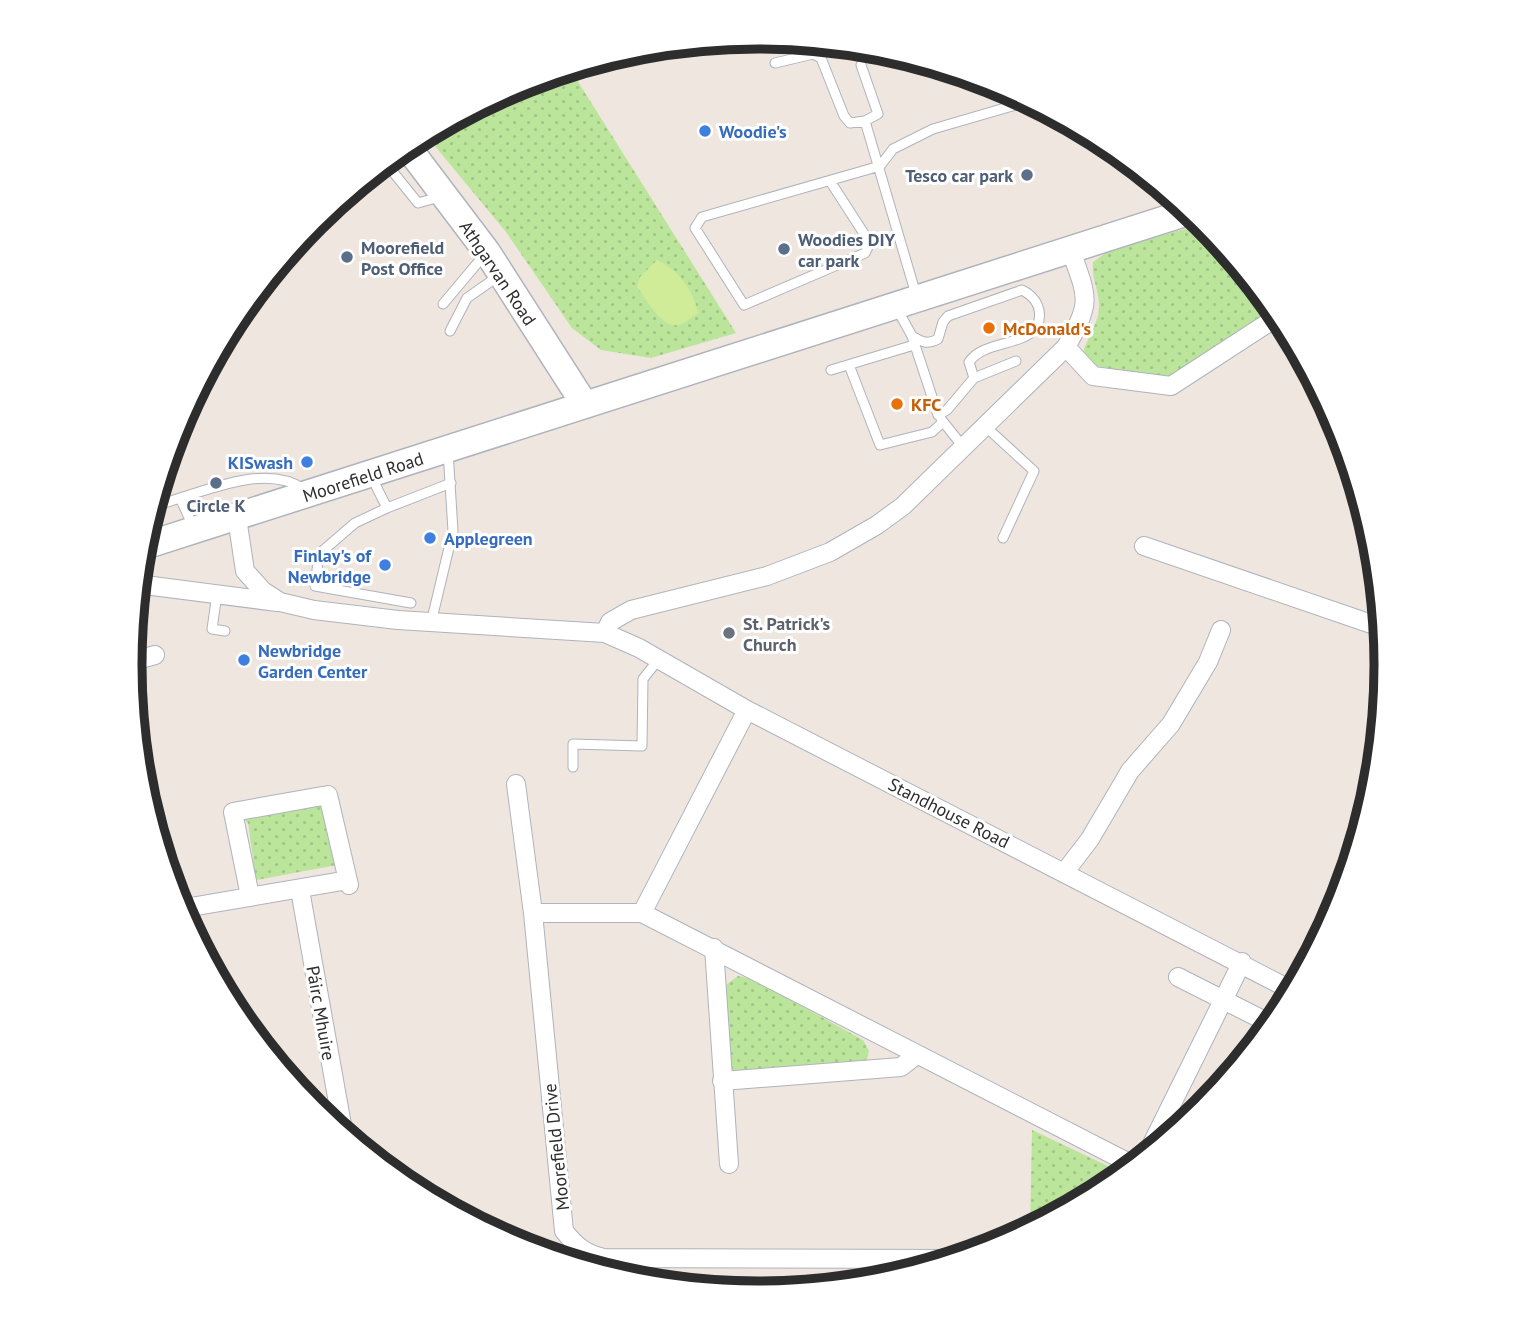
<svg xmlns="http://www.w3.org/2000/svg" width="1516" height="1331" viewBox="0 0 1516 1331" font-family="'PT Sans',sans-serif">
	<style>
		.grass { fill: url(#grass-dots) }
		.pitch { fill: #d1ec98 }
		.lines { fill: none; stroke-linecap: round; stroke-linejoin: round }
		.lane-casing { stroke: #afb3bd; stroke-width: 11 }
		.street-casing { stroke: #afb3bd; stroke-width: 20 }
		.secondary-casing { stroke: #afb3bd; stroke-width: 29 }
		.lane { stroke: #fff; stroke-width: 9 }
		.street { stroke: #fff; stroke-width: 18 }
		.secondary { stroke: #fff; stroke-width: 26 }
		.shop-dot { fill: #3f7fe0; stroke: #fff; stroke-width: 2.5 }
		.service-dot { fill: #5c6f8a; stroke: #fff; stroke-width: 2.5 }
		.food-dot { fill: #e8710a; stroke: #fff; stroke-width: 2.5 }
		.worship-dot { fill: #6b7280; stroke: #fff; stroke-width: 2.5 }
		.labels { text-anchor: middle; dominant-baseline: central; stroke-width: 6; stroke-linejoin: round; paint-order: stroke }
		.shop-label { font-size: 18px; font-weight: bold; fill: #366cbe; stroke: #fff; text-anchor: start }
		.service-label { font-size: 18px; font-weight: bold; fill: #4e5e75; stroke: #fff; text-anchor: start }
		.street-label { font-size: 18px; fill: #2d2d2d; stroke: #fff }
		.food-label { font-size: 18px; font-weight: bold; fill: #c56008; stroke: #fff; text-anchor: start }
		.worship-label { font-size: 18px; font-weight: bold; fill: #5b616d; stroke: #fff; text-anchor: start }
		.rim { fill: none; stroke: #2d2d2d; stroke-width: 9 }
	</style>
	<defs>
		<pattern id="grass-dots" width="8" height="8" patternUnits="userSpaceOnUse" patternTransform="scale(1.75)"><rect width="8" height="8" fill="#bce59c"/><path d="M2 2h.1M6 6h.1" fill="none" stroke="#a2c587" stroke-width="1.8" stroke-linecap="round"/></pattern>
	</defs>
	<rect width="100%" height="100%" fill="#eee6df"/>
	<!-- grass -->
	<path class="grass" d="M570,69L736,333L651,358L601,350L572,328L506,232L425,134L518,84Z
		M1203,224L1274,308L1170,378L1096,366L1082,356C1086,339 1098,326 1099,308C1100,292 1091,279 1093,262L1111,249Z
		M320,802L342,864L252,881L248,865L253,858L248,823L242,818Z
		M738,976L753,979L863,1040L869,1051L867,1060L739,1073L732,1069L728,1060L723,987Z
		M1032,1130L1125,1174L1107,1189L1030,1230Z"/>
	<!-- pitch -->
	<path class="pitch" d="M657,260C678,269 694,291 698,313C692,317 684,324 678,325C662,329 645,297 637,287L640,277Z"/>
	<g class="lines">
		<defs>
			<path id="lane" d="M775,63L813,54L821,58L844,116L850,123L865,121
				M861,65L878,114L865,121L917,298
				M385,162L418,203L443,196
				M830,181L870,243L865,253L744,305L695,228L702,217L880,166L893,149L933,129L1029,101
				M443,304L485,254
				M897,309L912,336L938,415L947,410L974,378L1016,361
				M450,331L467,298L500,275
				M912,336C922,342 927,345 938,339L943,322L948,316L1022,290C1038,298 1043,312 1037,328C1018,347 984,341 969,362L974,378
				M849,365L880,445L932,432L943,422
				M831,370L914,345
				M941,419L964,448
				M986,427L1034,471L1003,538
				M371,476L387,508L451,483
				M152,507L180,498
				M387,508L355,523L319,554L315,586L411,603
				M193,526L180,498C217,487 268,465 304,489
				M217,594L212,629L225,631
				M431,623L453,531L448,451
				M573,767V744L642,746L643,679L658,660"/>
			<path id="street" d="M1066,347L1093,376L1171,386L1280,315
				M237,518L245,571L263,591L280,602L314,610L398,620L605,633L639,648L747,710L1293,991
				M1144,546L1383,628
				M137,584L277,602
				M605,633L610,622L631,610L767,576L830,552L877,525L903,506L1066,347C1092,301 1088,299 1071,251
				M130,662L155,655
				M516,784L533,913L564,1231C576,1246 585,1254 604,1258L957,1259
				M1064,873L1090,839L1130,771L1171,724L1208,662L1221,630
				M300,890L344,1136
				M250,896L233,812L328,795L349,885
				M179,909L348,880
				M533,913H642L1135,1166
				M642,913L747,710
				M714,948L729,1164
				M1178,977L1273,1025
				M722,1081L901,1067L915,1056
				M1145,1158L1242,962"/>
			<path id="secondary" d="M406,145L487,252L585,405
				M141,547L1191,211"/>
		</defs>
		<!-- lane casing -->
		<use href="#lane" class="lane-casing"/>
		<!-- street casing -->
		<use href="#street" class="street-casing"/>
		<!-- secondary casing -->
		<use href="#secondary" class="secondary-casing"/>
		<!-- lane -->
		<use href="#lane" class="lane"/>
		<!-- street -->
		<use href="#street" class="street"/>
		<!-- secondary -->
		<use href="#secondary" class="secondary"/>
	</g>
	<!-- markers -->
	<g class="shop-dot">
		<circle cx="705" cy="131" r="7"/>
		<circle cx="307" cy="462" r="7"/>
		<circle cx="430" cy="538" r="7"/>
		<circle cx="385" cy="565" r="7"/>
		<circle cx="244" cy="660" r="7"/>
	</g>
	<g class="service-dot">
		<circle cx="1027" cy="175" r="7"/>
		<circle cx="784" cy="249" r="7"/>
		<circle cx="347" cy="257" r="7"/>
		<circle cx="216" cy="483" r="7"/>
	</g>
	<g class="food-dot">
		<circle cx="989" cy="328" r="7"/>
		<circle cx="897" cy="404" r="7"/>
	</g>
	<circle class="worship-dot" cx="729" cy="633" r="7"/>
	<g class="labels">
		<!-- shop labels -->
		<g class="shop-label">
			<text x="719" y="131">Woodie's</text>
			<text x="293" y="462" text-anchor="end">KISwash</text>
			<text x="444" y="538">Applegreen</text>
			<text x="371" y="555" text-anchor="end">Finlay's of<tspan x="371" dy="21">Newbridge</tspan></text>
			<text x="258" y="650">Newbridge<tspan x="258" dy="21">Garden Center</tspan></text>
		</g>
		<!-- service labels -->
		<g class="service-label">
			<text x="1013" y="175" text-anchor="end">Tesco car park</text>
			<text x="798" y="239">Woodies DIY<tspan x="798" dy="21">car park</tspan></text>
			<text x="361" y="247">Moorefield<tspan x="361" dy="21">Post Office</tspan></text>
			<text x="216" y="505" text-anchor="middle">Circle K</text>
		</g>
		<!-- street labels -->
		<g class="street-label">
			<text transform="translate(498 273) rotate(56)">Athgarvan Road</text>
			<text transform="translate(363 477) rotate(-18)">Moorefield Road</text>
			<text transform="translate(949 813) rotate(27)">Standhouse Road</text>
			<text transform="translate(321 1013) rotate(80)">Páirc Mhuire</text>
			<text transform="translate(556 1147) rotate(-96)">Moorefield Drive</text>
		</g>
		<!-- food labels -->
		<g class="food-label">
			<text x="1003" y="328">McDonald's</text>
			<text x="911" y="404">KFC</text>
		</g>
		<!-- worship labels -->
		<g class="worship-label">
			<text x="743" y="623">St. Patrick's<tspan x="743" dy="21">Church</tspan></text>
		</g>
	</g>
	<!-- crop -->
	<path d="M0 0H1516V1331H0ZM142 665a616 616 0 1 1 1232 0a616 616 0 1 1-1232 0Z" fill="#fff" fill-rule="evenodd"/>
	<path class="rim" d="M142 665a616 616 0 1 1 1232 0a616 616 0 1 1-1232 0Z"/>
</svg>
